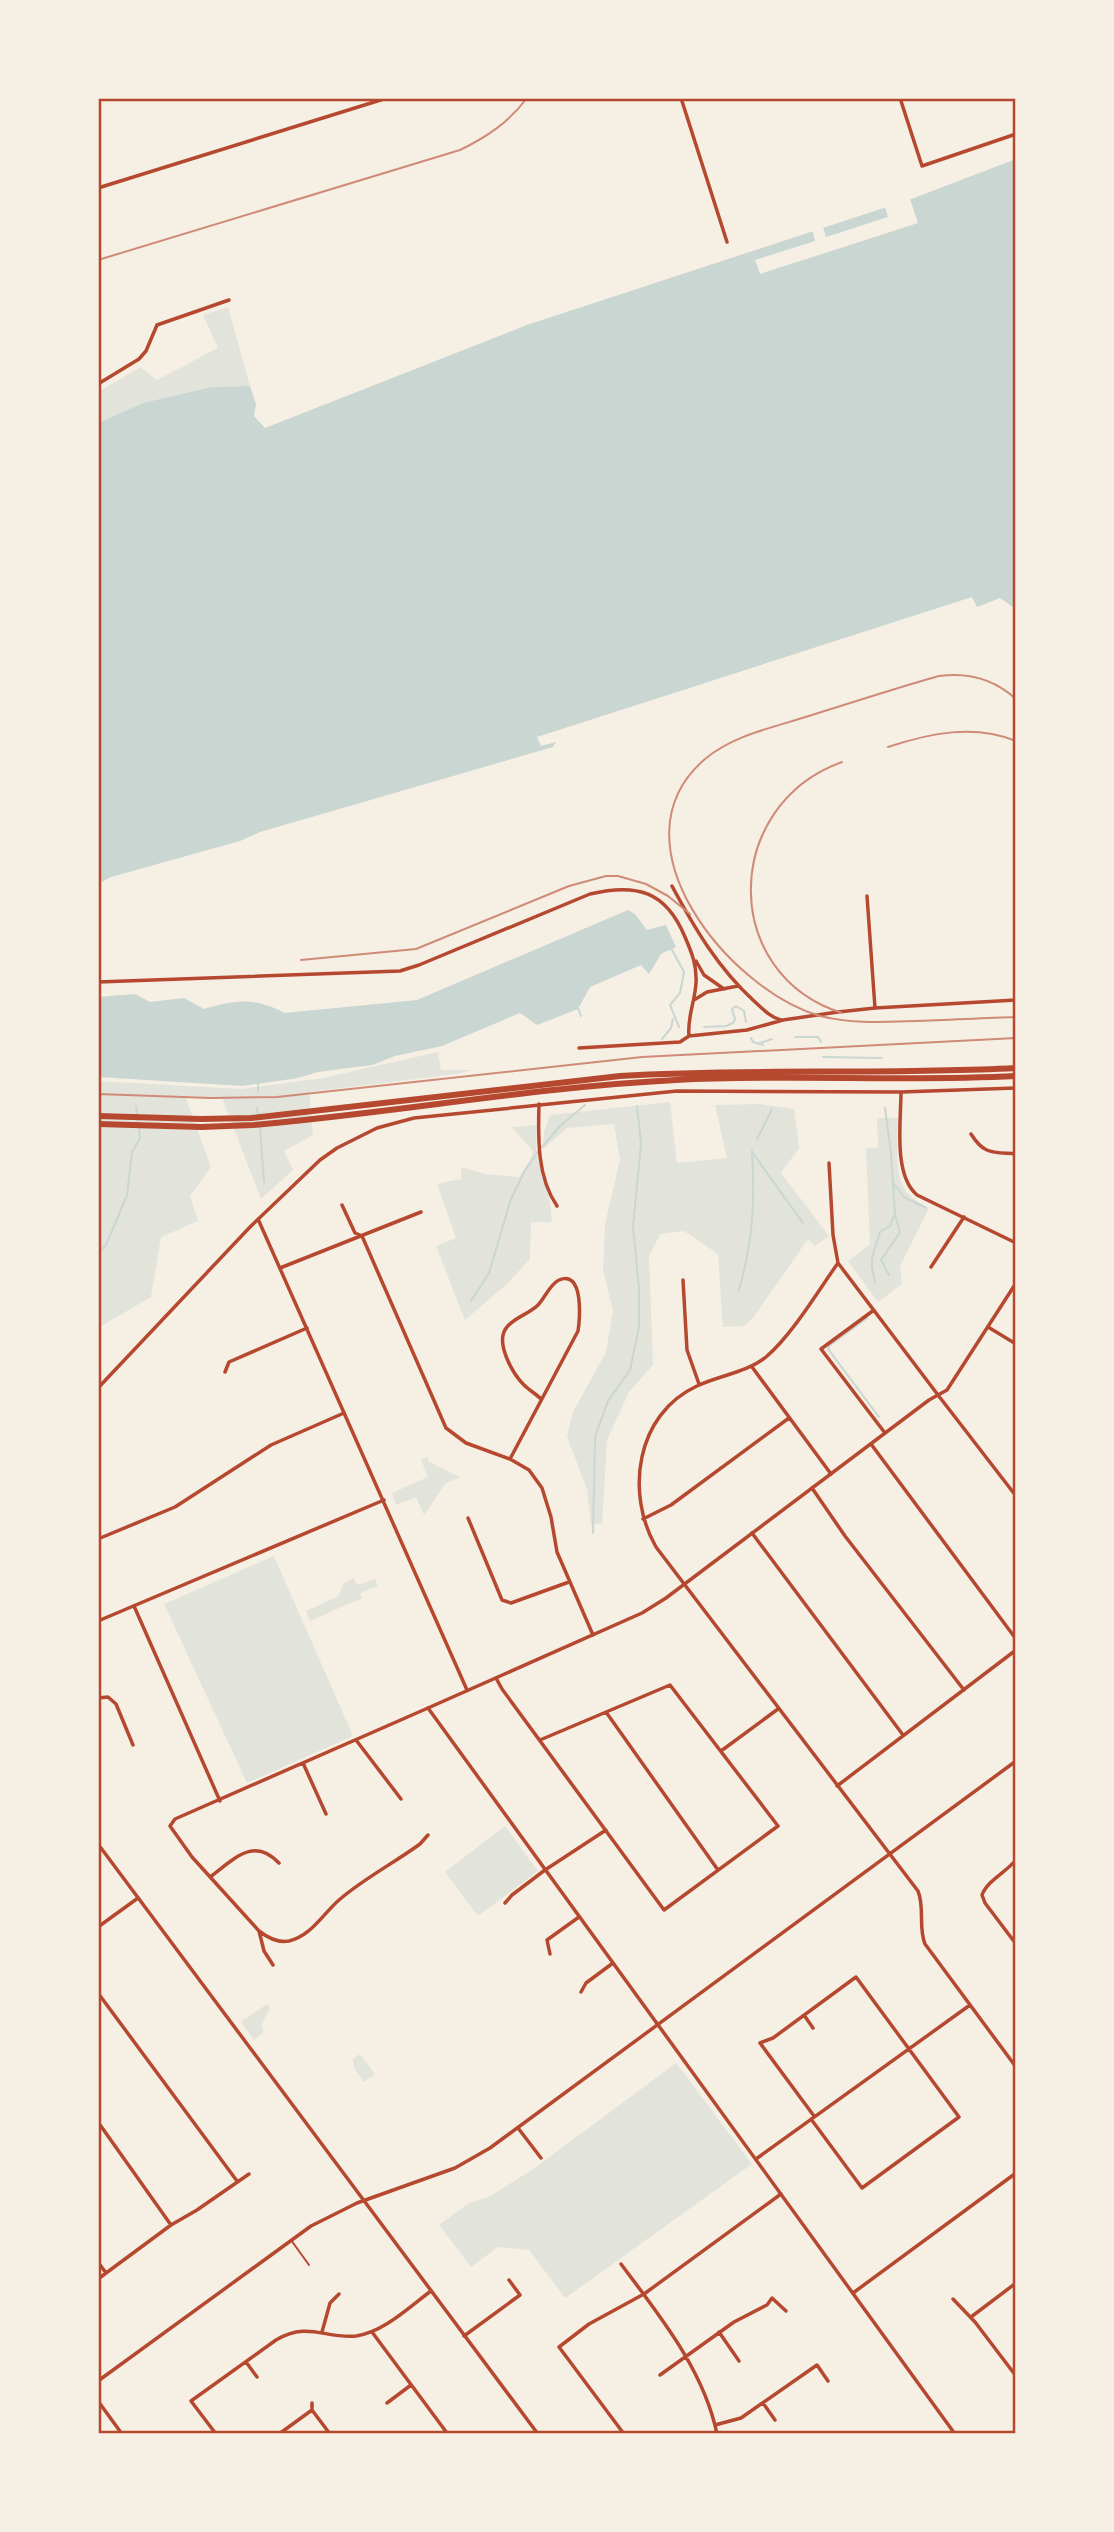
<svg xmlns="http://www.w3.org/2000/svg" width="1114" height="2532" viewBox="0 0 1114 2532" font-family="'PT Sans',sans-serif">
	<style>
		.green { fill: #e2e4dc }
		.water { fill: #c9d6d2 }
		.pier { fill: #f6efe4 }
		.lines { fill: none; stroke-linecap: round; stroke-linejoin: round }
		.stream { stroke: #c9d6d2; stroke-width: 2 }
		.service { stroke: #b5482f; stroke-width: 2 }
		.minor { stroke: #b5482f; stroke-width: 3.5 }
		.tertiary { stroke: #b5482f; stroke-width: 3.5 }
		.motorway { stroke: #b5482f; stroke-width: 6 }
		.rail { stroke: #cf8b77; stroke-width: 2 }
		.neatline { fill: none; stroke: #b5482f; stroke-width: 2.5 }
	</style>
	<rect width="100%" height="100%" fill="#f6efe4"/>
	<!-- green -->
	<path class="green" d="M228,307L250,386L210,387L143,403L98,423V392L141,367L157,380L218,348L203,315Z
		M438,1052L441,1070H474L457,1074L309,1092L313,1135L284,1151L293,1170L261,1199L222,1098L185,1096L211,1167L190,1196L198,1221L161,1237L151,1297L98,1328V1081L241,1089L323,1078Z
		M670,1102L677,1163L727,1158L715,1105L760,1104L794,1109L799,1148L781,1173L829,1236L815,1246L808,1239L753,1318L744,1326L723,1327L718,1254L684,1231L660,1234L649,1256L653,1365L629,1392L607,1440L602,1523L591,1525L587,1489L567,1437L573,1412L606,1352L613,1311L603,1270L605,1224L620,1160L614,1124L567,1128L543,1149L544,1132L550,1115Z
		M877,1118H898C898,1140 893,1173 906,1191C912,1199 921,1203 929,1208L900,1266L902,1284L878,1302L848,1261L870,1244L866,1148H878Z
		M537,1125L536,1149L550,1202L552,1222H531L530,1259L506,1285L465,1320L436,1246L456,1238L437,1184L461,1179V1167L486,1174L519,1177L529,1162L533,1151L512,1127Z
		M427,1457L429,1462L460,1477L446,1483L424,1515L416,1497L396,1505L392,1493L428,1477L421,1460Z
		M274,1556L353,1736L247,1783L164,1604Z
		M354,1578L357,1585L375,1579L378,1586L360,1593L362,1598L310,1621L306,1611L339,1596L343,1583Z
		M505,1826L538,1871L478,1916L445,1872Z
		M267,2004L270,2008L261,2026L264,2032L254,2040L241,2022Z
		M360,2054L375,2074L364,2082L354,2068L353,2059Z
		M676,2063L752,2164L565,2298L529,2250L498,2247L471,2267L439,2225L469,2203L489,2197L536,2167Z"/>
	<!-- water -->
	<path class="water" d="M1016,159V609L1000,598L977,607L972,597L537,737L541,746L556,742L553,747L260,832L240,841L111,877L98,884V423L143,403L211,387L250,386L256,404L254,416L265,428L527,325L914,198Z
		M628,910L635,914L647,930L666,925L676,947L661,954L649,974L641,965L590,987L578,1009L537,1025L520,1013L442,1046L395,1056L372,1065L318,1072L298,1078L243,1086L98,1077V997L135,994L150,1002L184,998L204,1009C237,1000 253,997 285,1013L417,1000Z"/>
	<!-- pier -->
	<path class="pier" d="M909,196L918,223L760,274L755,260L815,241L812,228L822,224L826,237L888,217L884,204Z"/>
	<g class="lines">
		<!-- stream -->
		<path class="stream" d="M671,948L684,972L680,993L670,1005L679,1027
			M578,1008L581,1016
			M704,1027L726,1026L733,1023L735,1019L732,1009L736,1006L744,1011L746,1022
			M795,1037H818L821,1042
			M751,1038L753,1042L763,1045
			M662,1039L671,1028L673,1019
			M760,1043L772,1039
			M823,1057L882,1058
			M258,1092V1083
			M136,1106L138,1123
			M257,1108L258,1115
			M885,1108L891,1153L895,1215L900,1232L881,1260L889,1275
			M260,1127L264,1182
			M757,1139L772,1109
			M542,1147L560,1126L585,1105
			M752,1152L803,1223
			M894,1184L904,1197L926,1208
			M98,1254L106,1245L127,1195L132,1152L140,1138L139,1129
			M875,1282C868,1255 874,1255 880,1232L890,1226L894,1216
			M739,1290C753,1240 755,1203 752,1151
			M471,1301L489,1273L511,1199L525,1170L538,1152
			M867,1318L829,1346L828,1349L879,1417
			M593,1533L595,1437L608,1401L630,1370L639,1327V1288L633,1227L641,1144L637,1106"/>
		<!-- service -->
		<path class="service" d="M291,2240L309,2265"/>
		<!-- minor -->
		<path class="minor" d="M681,98L727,242
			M900,98L922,166L1016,134
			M98,384L139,359L146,351L157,325L229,300
			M672,886C695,929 718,968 754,1001C763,1009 770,1017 781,1020
			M867,896L875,1008
			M696,961L704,975L724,989
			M98,982L400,971L419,965L590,894C637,883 666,891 685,937C692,953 697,966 696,983C695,1002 687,1017 689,1036
			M694,1000L707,992L738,986
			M579,1048L680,1042L689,1036L747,1030L783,1020L838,1012L875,1008L1016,1000
			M539,1104C538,1138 537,1177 557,1206
			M971,1134C984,1155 993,1152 1016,1154
			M829,1163L833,1235L838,1263L938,1395
			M342,1205L355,1233L362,1236L446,1428L466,1443L510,1459L529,1470L542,1488L551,1517L557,1552L593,1635
			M838,1263C818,1291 792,1335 766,1357C746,1373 720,1375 697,1386C636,1414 625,1493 656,1547L918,1891C925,1908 918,1927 925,1944L1016,2067
			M931,1267L964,1217
			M280,1268L421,1212
			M683,1280L687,1350L699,1384
			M874,1310L821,1349L885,1433
			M988,1327L1016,1344
			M752,1367L831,1474
			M225,1372L229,1362L307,1328
			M871,1444L1016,1639
			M510,1459L578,1331C580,1320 584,1269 559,1280C550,1284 545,1298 538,1305C529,1314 515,1317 507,1327C494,1342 513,1374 524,1385C529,1390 536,1394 541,1399
			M812,1488L845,1536L964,1690
			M468,1518L502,1600L511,1603L569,1582
			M643,1519L671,1505L789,1418
			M752,1533L903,1735
			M98,1539L175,1507L271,1445L344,1413
			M134,1606L220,1801
			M496,1678L502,1689L664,1910L778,1826L670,1685L540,1740
			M98,1698L108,1697L116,1704L133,1745
			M606,1712L718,1870
			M356,1740L401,1799
			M721,1751L778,1709
			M303,1763L326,1814
			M837,1786L1016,1650
			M428,1835L420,1844C394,1863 363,1879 339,1900C323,1914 311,1936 289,1941C278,1943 268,1938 259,1931L192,1857L170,1826L175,1819L428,1708
			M1016,1860C1006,1872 987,1881 982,1895L985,1903L1016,1944
			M210,1877C234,1859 254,1836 279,1863
			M505,1903L512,1895L545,1870L606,1830
			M98,1927L138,1898
			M259,1931L264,1951L273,1965
			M550,1954L547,1940L579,1917
			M581,1992L586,1983L613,1963
			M98,1993L237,2181
			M804,2015L813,2028
			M811,2119L862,2188L959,2117L856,1977L773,2038L760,2043L814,2116
			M98,2122L171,2225
			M518,2128L541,2158
			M756,2159L970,2005
			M98,2262L106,2273
			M621,2264C659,2315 704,2370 717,2434
			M98,2279L171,2225L197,2210L249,2174
			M853,2293L1016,2173
			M953,2299L975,2322L1016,2376
			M971,2317L1016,2283
			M322,2332L330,2303L339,2294
			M372,2332L447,2433
			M719,2332L739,2361
			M464,2336L520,2295L509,2280
			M246,2362L257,2377
			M660,2375L734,2322L767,2305L772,2298L786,2311
			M98,2401L122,2434
			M387,2403L411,2385
			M763,2403L775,2420
			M312,2410L330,2434
			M715,2425L741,2418L817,2365L828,2381
			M216,2434L191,2401L276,2340C308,2321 325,2339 356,2336C384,2332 409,2307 431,2291
			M279,2434L312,2410V2403
			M624,2434L559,2347L589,2324L644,2294L781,2194"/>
		<!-- tertiary -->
		<path class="tertiary" d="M98,188L387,98
			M901,1092C901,1121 893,1175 917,1195L1016,1243
			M258,1219L467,1690
			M98,1388L250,1227L320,1160L337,1148L377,1128L414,1118L677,1091L901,1092L1016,1088
			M938,1395L1016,1496
			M98,1621L384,1500
			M98,1844L538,2434
			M98,2381L311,2226L357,2203L455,2168L490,2148L1016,1761
			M955,2434L428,1708L642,1613L666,1598L929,1400L947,1390L1016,1283"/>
		<!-- motorway -->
		<path class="motorway" d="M98,1116L201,1119L251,1118L620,1076C752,1068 884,1075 1016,1068
			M98,1124L201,1127L253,1125C394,1113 534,1087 676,1080C789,1074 903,1082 1016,1076"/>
		<!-- rail -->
		<path class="rail" d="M98,260L460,150C487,137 509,122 527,98
			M1016,699C994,679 968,672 939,676C896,688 854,702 812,715C776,727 735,734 705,759C608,842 729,990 820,1016C852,1024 883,1022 915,1021C949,1020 982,1018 1016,1017
			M888,747C930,733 974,724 1016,741
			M301,960L416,949L569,886L606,876H618L646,884L668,896L690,914
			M842,1013C719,974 722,805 842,762
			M98,1094L211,1098L277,1097L642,1057L1016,1038"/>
	</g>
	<!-- border -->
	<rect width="1114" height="2532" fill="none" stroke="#f6efe4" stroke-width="200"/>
	<rect x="100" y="100" width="914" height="2332" class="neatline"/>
</svg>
